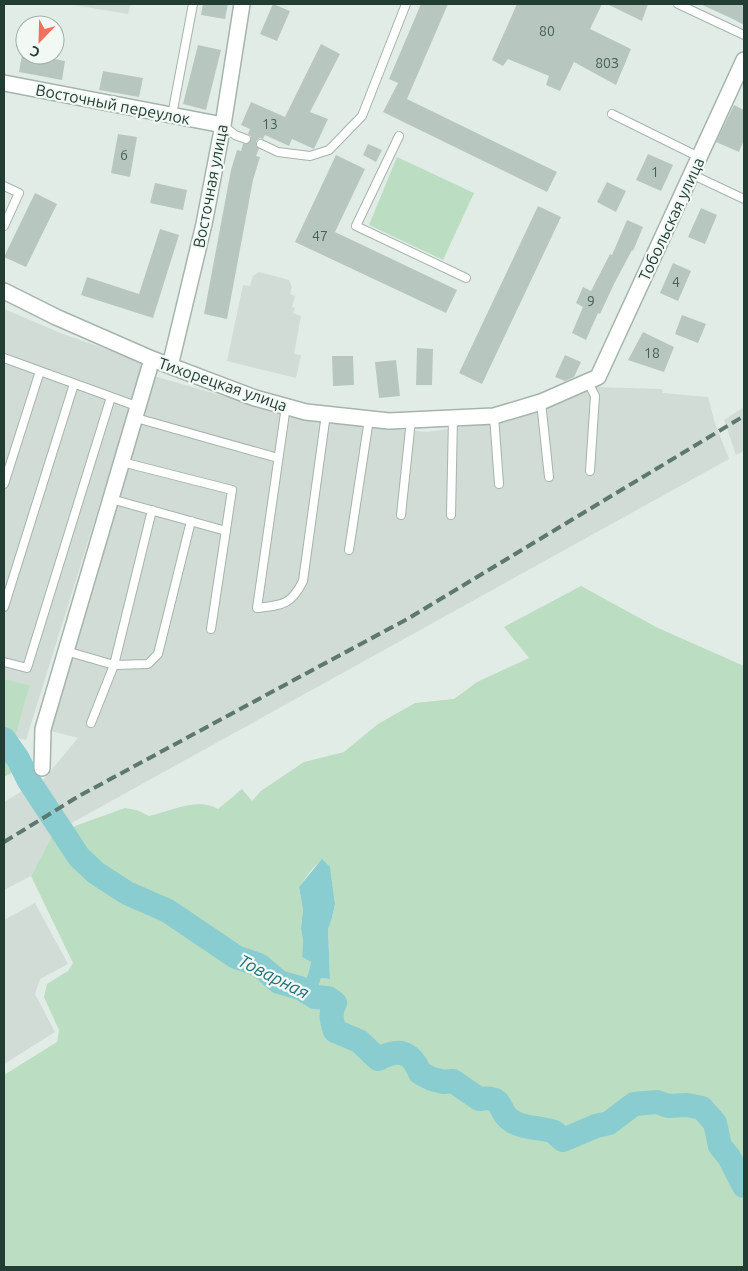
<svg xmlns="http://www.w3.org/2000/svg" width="748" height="1271" viewBox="0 0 748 1271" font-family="Ubuntu,sans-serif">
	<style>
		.built { fill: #d0dcd5 }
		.green { fill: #bbddc1; fill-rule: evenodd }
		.water { fill: #8acdd0 }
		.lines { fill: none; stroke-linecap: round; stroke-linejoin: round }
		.river { stroke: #8acdd0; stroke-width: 24 }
		.building { fill: #b7c7bf }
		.service-casing { stroke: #a5b4ad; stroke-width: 10 }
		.minor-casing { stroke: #a5b4ad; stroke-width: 18 }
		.service { stroke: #fff; stroke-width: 8 }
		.minor { stroke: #fff; stroke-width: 15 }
		.rail { stroke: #5d786e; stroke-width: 4; stroke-dasharray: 10 5; stroke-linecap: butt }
		.labels { text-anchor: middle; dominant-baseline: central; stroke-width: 4.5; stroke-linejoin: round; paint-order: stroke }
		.number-label { font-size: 14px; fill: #476056 }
		.street-label { font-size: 16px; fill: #223d33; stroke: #f2f9f5 }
		.water-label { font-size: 18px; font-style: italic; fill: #1d7278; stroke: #f2f9f5 }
	</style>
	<rect width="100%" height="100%" fill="#e2ece6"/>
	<!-- built -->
	<path class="built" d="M68,4H131L128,14Z
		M259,272L289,280L292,287L290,294L295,296L292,307L295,308L293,313L301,316L294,354L301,355L296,378L227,361L243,285L250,286L253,276Z
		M4,309L63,334L144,362L26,740L15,737L30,685L4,679Z
		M154,376L306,420L426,432L503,421L567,399L596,387L662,389L663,393L708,397L715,423L729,459L68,825L42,781L78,738L51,731Z
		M744,407V451L736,455L724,420Z
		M24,790L53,834L31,876L4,890V802Z
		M35,903L68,964L40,979L35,994L55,1032L4,1064V920Z"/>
	<!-- green -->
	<path class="green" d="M397,157L474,193L443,260L369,225Z
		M581,586L658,628L744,666V1267H4V1075L57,1042L59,1030L44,997L47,984L68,971L73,963L31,876L53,834L125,808L137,810L149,816C171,811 198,797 218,809L242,789L252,801L261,791L304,762L344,752L378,724L415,703L454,699L477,682L529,658L504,627ZM322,860L330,868L335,904L332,918L328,928L330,979L321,978L315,997L300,988L308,974L311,962L302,957L303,941L301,928L303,910L299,887L312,869Z
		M4,679L30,685L15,737L18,770L4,777Z"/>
	<!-- water -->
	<path class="water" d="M322,859L330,867L335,904L332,918L328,929L330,979L321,978L315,997L308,1002L297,999L308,974L311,962L302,957L303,941L301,928L303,910L299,887Z"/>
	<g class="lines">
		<!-- river -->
		<path class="river" d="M4,739L18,759L29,781L79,857L96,873L127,893L168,911L236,957L259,965L279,982L300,988L315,997L328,998L335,1003C330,1013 331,1020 335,1031L359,1041L378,1059C399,1048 411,1051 420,1073L432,1079L444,1082L453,1081L479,1099C507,1095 496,1112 512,1121C524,1129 542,1127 554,1132C557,1134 560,1138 563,1140L596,1126L609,1123L634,1104L657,1102L668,1106L687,1105L702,1108L715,1123L720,1146L729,1157L744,1186"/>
	</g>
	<!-- building -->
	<path class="building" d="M203,4H228L225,19L201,15Z
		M273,4L290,11L277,41L260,34Z
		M421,4H448L407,99L557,172L547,192L383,112L398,83L389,79Z
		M517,4H602L590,29L631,49L616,85L574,62L560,91L546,85L549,76L508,59L503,66L492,60Z
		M607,4H648L642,21Z
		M700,4H744V25L733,19Z
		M321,44L340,54L310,112L328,119L314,149L292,139L289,146L265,135L263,139L260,138L256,141V145L259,149L256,156L260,157L253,180L227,319L204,314L231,170L237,150L241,151L243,144H247L251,140V136L248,134L250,129L241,125L251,102L285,117Z
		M198,45L221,50L206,110L183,104Z
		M22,55H34L65,61L62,80L19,72Z
		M103,71L143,78L139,97L99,90Z
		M734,105L744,110V140L739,152L716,142Z
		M118,134L137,137L130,177L111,173Z
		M368,144L382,150L376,162L363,155Z
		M648,154L673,165L661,191L636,180Z
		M336,155L365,169L335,232L457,290L446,313L295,242Z
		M607,182L626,191L616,212L597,202Z
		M155,183L187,190L183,210L150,203Z
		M35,193L57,204L26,267L4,257Z
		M538,206L561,217L482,384L459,373Z
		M701,208L717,215L705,244L688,237Z
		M627,220L643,227L633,251L632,250L614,284L600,314L598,313L586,340L572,333L583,307L576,303L583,287L591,291L610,254L612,255Z
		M160,229L179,235L153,318L81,295L87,277L139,294Z
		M673,263L691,271L678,301L660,293Z
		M682,315L706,324L698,343L675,334Z
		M643,332L674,347L664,372L628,360Z
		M417,348L433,349L432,385H416Z
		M565,355L581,362L574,377L565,381L555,377Z
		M332,356H353L354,385L333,386Z
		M396,360L400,396L379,398L375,362Z"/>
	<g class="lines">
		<defs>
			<path id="service" d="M678,4L744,35
				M612,114L699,157
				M172,115L193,4
				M223,125L235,135L246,139
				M399,136L356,226L466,278
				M261,144L278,152L310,156L329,150L362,116L406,4
				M691,174L744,199
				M4,186L19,193L4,226
				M4,358L139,407
				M588,382L595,396L590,471
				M541,402L549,477
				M286,406L257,608C283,605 291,605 303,581L326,414
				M494,416L499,484
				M136,418L278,458
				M122,462L232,490L211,629
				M4,484L40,371
				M111,499L226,531
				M401,515L411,420
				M451,515L453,418
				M349,550L369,419
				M4,607L74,384
				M66,651L114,665L152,510
				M4,662L27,668L111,397
				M91,723L114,665L148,664L158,654L191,521"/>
			<path id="minor" d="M4,83L223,125
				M4,291L56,317L152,359L255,398L306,412L389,421L494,416L541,402L598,377L744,60
				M170,366L204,224L223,125L242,4
				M42,768L43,729L152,359"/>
		</defs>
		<!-- service casing -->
		<use href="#service" class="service-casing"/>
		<!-- minor casing -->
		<use href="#minor" class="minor-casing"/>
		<!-- service -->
		<use href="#service" class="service"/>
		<!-- minor -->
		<use href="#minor" class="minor"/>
		<!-- rail -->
		<path class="rail" d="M4,842L79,796L409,618L744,416"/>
	</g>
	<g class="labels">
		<!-- number labels -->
		<g class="number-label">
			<text x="547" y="31">80</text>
			<text x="607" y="63">80З</text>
			<text x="270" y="124">13</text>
			<text x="124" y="155">6</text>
			<text x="655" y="172">1</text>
			<text x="320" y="236">47</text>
			<text x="676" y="282">4</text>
			<text x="591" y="301">9</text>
			<text x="652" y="353">18</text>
		</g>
		<!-- street labels -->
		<g class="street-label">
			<text transform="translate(113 104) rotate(11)">Восточный переулок</text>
			<text transform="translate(210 186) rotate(-79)">Восточная улица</text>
			<text transform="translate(671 219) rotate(-65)">Тобольская улица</text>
			<text transform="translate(223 384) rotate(19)">Тихорецкая улица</text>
		</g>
		<!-- water labels -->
		<g class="water-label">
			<text transform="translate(274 976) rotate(27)">Товарная</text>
		</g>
	</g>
	<!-- border -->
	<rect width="748" height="1271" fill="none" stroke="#223d33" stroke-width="10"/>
	<!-- north arrow -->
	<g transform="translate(40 40) rotate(203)"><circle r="24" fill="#f2f9f5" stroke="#9faea7"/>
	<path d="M0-4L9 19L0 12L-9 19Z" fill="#f0715c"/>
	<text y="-8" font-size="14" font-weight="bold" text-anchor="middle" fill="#223d33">С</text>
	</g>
</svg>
